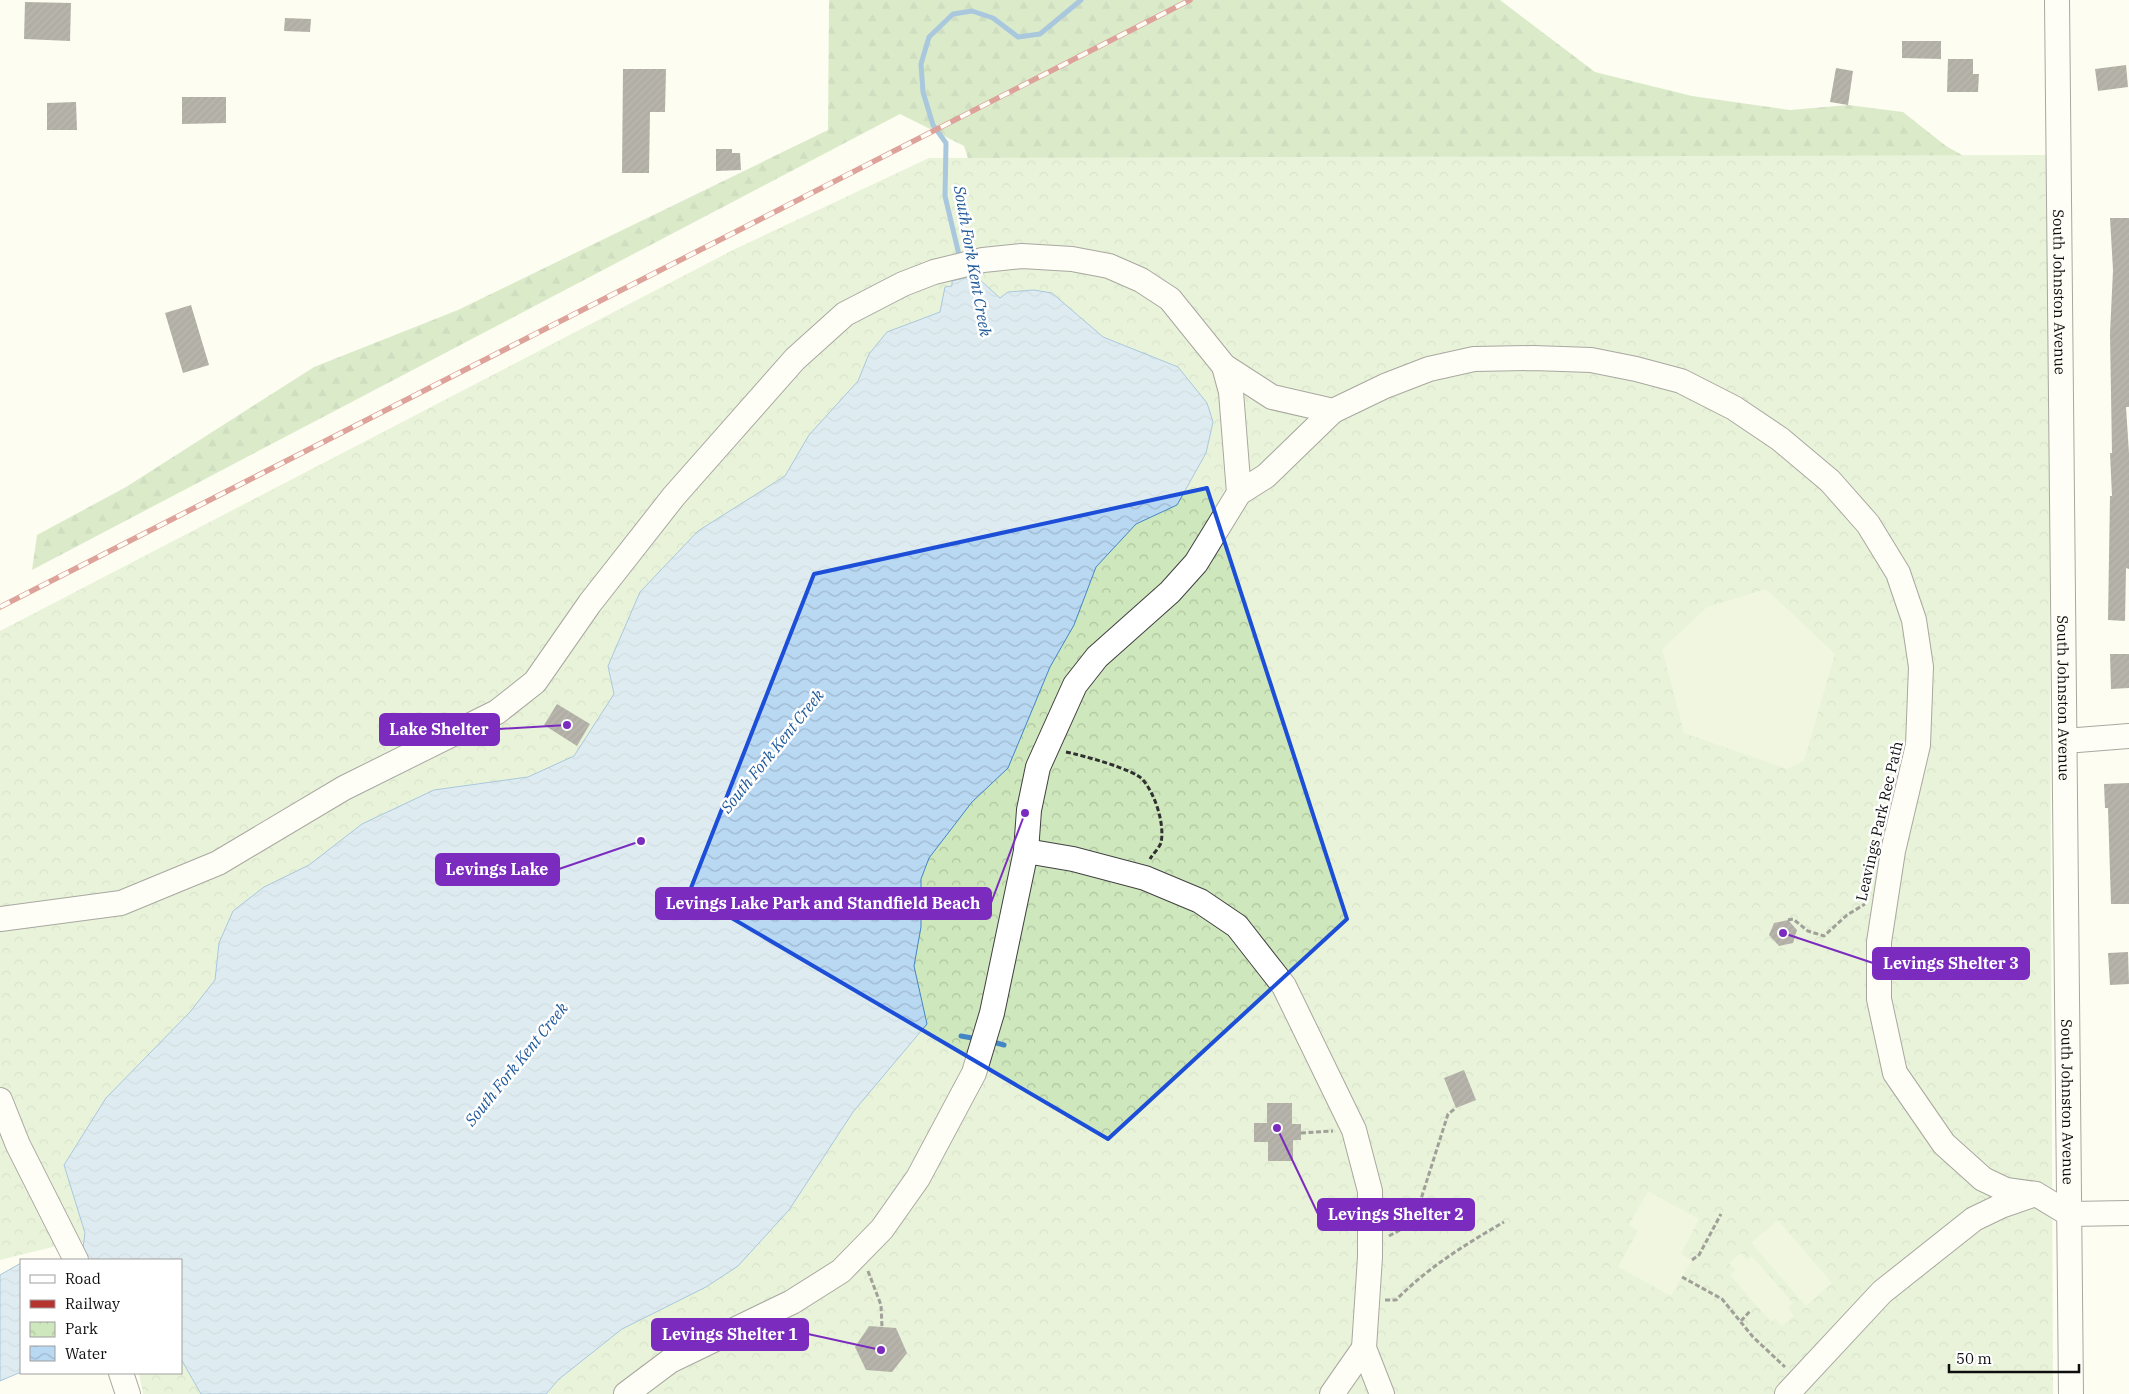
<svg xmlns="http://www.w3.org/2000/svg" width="2129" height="1394" viewBox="0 0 2129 1394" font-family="'IBM Plex Serif',serif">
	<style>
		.forest { fill: url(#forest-firs) }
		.park { fill: url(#park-crowns) }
		.pitch { fill: #e0eecd }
		.water { fill: url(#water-waves); stroke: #4486c5 }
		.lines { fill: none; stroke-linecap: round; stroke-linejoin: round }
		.stream { stroke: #4486c5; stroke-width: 5 }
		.building { fill: url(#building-hatch) }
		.minor-casing { stroke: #414141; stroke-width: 26 }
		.path { stroke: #303030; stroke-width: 3; stroke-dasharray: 5 2.5; stroke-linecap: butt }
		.minor { stroke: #fff; stroke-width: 24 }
		.rail-casing { stroke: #b6342f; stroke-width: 5.5 }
		.rail { stroke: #fff; stroke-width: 4; stroke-dasharray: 11; stroke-linecap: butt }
		.marked { fill: none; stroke: #1d4ed8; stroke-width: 4; stroke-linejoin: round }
		.labels { text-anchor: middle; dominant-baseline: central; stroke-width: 5; stroke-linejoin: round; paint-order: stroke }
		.street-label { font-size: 15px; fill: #0e0e0e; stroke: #fff }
		.water-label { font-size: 16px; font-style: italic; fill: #1f5999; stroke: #fff }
		.leader { fill: none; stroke: #7b2cbf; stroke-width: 2 }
		.callout-dot { fill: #7b2cbf; stroke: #fff; stroke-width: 2 }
		.callout { fill: #7b2cbf; stroke: #7b2cbf; stroke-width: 2 }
		.callout-label { font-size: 16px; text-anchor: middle; font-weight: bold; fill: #fff }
	</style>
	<defs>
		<pattern id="forest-firs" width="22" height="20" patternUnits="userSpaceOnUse" patternTransform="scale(1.25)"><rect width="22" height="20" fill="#b1d69c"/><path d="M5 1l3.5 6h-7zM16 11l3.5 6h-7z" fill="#97b685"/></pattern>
		<pattern id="park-crowns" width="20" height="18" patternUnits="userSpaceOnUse" patternTransform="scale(1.25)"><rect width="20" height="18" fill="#cee7bc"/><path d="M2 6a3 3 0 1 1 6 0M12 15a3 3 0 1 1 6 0" fill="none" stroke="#b0c5a0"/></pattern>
		<pattern id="water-waves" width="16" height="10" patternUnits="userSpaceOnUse" patternTransform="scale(1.25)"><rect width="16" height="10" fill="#b9d8f2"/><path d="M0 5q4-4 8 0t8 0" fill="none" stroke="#9eb8ce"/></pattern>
		<pattern id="building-hatch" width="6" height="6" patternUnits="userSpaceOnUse" patternTransform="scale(1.25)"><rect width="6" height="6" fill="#56514b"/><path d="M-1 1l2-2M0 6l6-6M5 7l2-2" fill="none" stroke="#696561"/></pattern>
	</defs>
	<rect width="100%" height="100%" fill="#fefdf1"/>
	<!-- forest -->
	<path class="forest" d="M829,0H1500L1595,72L1692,96L1790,110L1848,105L1903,112L1946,146L1994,173L980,195L964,146L900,114L32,570L37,535L126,487L314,367L458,310L828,130Z"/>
	<!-- park -->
	<path class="park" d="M2048,155L2053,1394H143L139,1373H181V1260H91L81,1240L0,1260V631L735,249L929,158Z"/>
	<!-- pitch -->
	<path class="pitch" d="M1766,589L1835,654L1804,761L1787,769L1684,733L1662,649L1707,607Z
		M1648,1191L1699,1219L1681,1254L1692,1260L1671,1296L1618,1267L1638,1231L1629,1225Z
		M1778,1220L1832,1283L1806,1306L1751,1243Z
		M1741,1253L1747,1260L1752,1256L1793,1303L1788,1308L1794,1316L1782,1326L1775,1318L1771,1322L1730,1275L1735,1270L1729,1263Z"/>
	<!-- water -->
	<path class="water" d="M969,277L973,281L979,279L1000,298L1008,292L1034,290L1052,293L1103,337L1178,367L1207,403L1213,422L1206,453L1177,505L1136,524L1096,567L1074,625L1050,667L1008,768L972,802L929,858L921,879V927L914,966L927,1024L853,1112L789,1210L738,1266L706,1287L622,1329L559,1379L546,1394H201L181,1359V1260H70L82,1255L85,1233L64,1165L106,1098L190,1012L215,980L219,943L233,911L264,887L309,865L362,824L434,790L528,777L574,756L614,694L608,666L640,592L698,531L785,476L809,435L858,381L869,354L887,332L940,312L945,287L952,286V281Z
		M21,1263V1372L0,1381V1275Z"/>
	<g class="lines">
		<!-- stream -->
		<path class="stream" d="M960,259L945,196L946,143L933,125L923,92L921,64L929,37L953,14L972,11L993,18L1018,37L1040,34L1081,0
			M961,1036L972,1038
			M993,1042L1004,1045"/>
	</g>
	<!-- building -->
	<path class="building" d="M25,2L71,3L70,41L24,39Z
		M285,18L311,19L310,32L284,31Z
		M1902,41H1941V59L1902,58Z
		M1948,59H1973V74H1979L1978,92H1947Z
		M2126,65L2128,87L2098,91L2095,69Z
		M1836,68L1853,71L1848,105L1830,102Z
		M623,69H666L665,112H650L649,173H622Z
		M182,97H226V123L182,124Z
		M76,102L77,130H47V103Z
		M716,149H732V153H740L741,170L716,171Z
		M2110,218H2129V407H2126L2129,453V569L2126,568L2125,621L2108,620L2110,496H2112L2110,453H2112L2110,334L2113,270Z
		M191,305L209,365L183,373L165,313Z
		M2110,654H2129V688L2111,689Z
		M557,704L590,724L577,746L544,725Z
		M2129,783V904H2111L2108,808H2105L2104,784Z
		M1788,920L1797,930L1793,943L1779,946L1769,935L1774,923Z
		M2128,952L2129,984L2110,985L2108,953Z
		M1464,1070L1476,1100L1456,1108L1444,1078Z
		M1267,1103H1292V1124H1301V1140H1293V1161H1268V1142H1254V1123H1267Z
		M869,1326L896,1328L907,1353L892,1372L866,1370L855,1347Z"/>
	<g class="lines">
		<defs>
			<g id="minor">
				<path id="s1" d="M2057,0L2071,1394"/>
				<path d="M1239,493L1266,476L1333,411L1385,386L1429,369L1474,359L1533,358L1591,360L1636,369L1681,381L1734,408L1780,439L1830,481L1868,524L1898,573L1914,620L1921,667L1918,745L1893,851L1879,942V999L1895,1073L1944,1144L1983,1179L2006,1190L2036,1194L2069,1214L2129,1213"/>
				<path d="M2065,741L2129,736"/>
				<path d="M1026,851L1073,859L1145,878L1200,901L1237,926L1284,986L1354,1130L1370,1191V1257L1364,1348L1382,1394"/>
				<path d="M0,919L121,903L218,863L344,788L497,712L535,682L590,603L674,496L795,359L845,314L903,284L934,272L983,260L1022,256L1072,259L1109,266L1141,280L1170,299L1224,366L1272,397L1333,411"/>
				<path d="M0,1100L18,1145L76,1260"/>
				<path d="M121,1373L128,1394"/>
				<path d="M626,1394L670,1361L792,1302L841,1271L882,1229L918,1178L974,1073L992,1013L1026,851L1029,810L1038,767L1075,685L1097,657L1170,592L1196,563L1239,493L1231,392L1224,366"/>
				<path d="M1332,1394L1364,1348"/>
				<path d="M1787,1394L1882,1292L1974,1219L2001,1206L2030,1196"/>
			</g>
		</defs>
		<!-- minor casing -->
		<use href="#minor" class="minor-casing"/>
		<!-- path -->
		<path class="path" d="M1066,752C1081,755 1134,769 1143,780C1155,794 1165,824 1161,843C1159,848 1153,854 1150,859
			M1788,920L1793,919L1808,931L1824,936L1847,915L1865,904
			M1301,1133L1333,1131
			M1389,1236L1405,1227L1421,1199L1448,1114L1456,1108
			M1692,1260L1699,1255L1721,1214
			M868,1271L881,1305L882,1327
			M1682,1277L1722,1299L1753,1337L1785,1367
			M1385,1300H1396C1427,1268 1466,1244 1504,1222
			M1741,1321L1750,1311"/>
		<!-- minor -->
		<use href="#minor" class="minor"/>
		<defs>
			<path id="rail" d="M0,607L1190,0"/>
		</defs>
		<!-- rail casing -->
		<use href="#rail" class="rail-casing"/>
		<!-- rail -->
		<use href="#rail" class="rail"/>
	</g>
	<!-- marked area -->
	<path d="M0 0H2129V1394H0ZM1207,488L1347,919L1108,1139L689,893L814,574Z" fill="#fefdf1" fill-opacity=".55" fill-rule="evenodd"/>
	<path class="marked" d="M1207,488L1347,919L1108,1139L689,893L814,574Z"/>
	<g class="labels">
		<!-- street labels -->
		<g class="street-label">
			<text stroke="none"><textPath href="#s1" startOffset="292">South Johnston Avenue</textPath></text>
			<text stroke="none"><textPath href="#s1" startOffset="698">South Johnston Avenue</textPath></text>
			<text transform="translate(1879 821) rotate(-77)">Leavings Park Rec Path</text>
			<text stroke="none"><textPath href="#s1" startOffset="1102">South Johnston Avenue</textPath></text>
		</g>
		<!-- water labels -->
		<g class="water-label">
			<text transform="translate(973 261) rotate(80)">South Fork Kent Creek</text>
			<text transform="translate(772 751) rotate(-51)">South Fork Kent Creek</text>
			<text transform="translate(516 1064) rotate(-51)">South Fork Kent Creek</text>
		</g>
	</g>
	<!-- callouts -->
	<path class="leader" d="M567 725L499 729M641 841L559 869M1025 813L991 903M1783 933L1873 963M1277 1128L1318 1214M881 1350L808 1334"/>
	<g class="callout-dot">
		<circle cx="567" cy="725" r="5"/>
		<circle cx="641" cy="841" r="5"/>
		<circle cx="1025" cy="813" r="5"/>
		<circle cx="1783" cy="933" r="5"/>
		<circle cx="1277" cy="1128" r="5"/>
		<circle cx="881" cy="1350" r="5"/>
	</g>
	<g class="callout">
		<rect x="380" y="714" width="119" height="31" rx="5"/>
		<rect x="436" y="854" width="123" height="31" rx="5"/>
		<rect x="656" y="888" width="335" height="31" rx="5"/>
		<rect x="1873" y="948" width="156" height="31" rx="5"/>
		<rect x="1318" y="1199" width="156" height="31" rx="5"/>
		<rect x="652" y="1319" width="156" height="31" rx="5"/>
	</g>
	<g class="callout-label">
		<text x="439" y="735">Lake Shelter</text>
		<text x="497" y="875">Levings Lake</text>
		<text x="823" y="909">Levings Lake Park and Standfield Beach</text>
		<text x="1951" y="969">Levings Shelter 3</text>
		<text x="1396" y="1220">Levings Shelter 2</text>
		<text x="730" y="1340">Levings Shelter 1</text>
	</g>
	<!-- legend -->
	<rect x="20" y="1259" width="162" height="115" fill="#ffffff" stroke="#9f9f9f"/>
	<rect x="30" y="1275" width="25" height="8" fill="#ffffff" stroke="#9f9f9f"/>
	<text x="65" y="1284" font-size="15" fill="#0e0e0e">Road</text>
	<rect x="30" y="1300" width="25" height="8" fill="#b6342f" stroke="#9f9f9f"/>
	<text x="65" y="1309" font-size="15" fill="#0e0e0e">Railway</text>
	<rect x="30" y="1322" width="25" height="15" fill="url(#park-crowns)" stroke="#9f9f9f"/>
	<text x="65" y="1334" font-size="15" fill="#0e0e0e">Park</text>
	<rect x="30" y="1346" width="25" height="15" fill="url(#water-waves)" stroke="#9f9f9f"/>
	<text x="65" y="1359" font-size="15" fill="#0e0e0e">Water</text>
	<!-- scale -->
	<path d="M1949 1364v8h130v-8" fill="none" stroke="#0e0e0e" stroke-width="2.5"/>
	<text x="1956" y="1364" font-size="15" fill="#0e0e0e" stroke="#ffffff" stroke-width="4" paint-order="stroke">50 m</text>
</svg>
